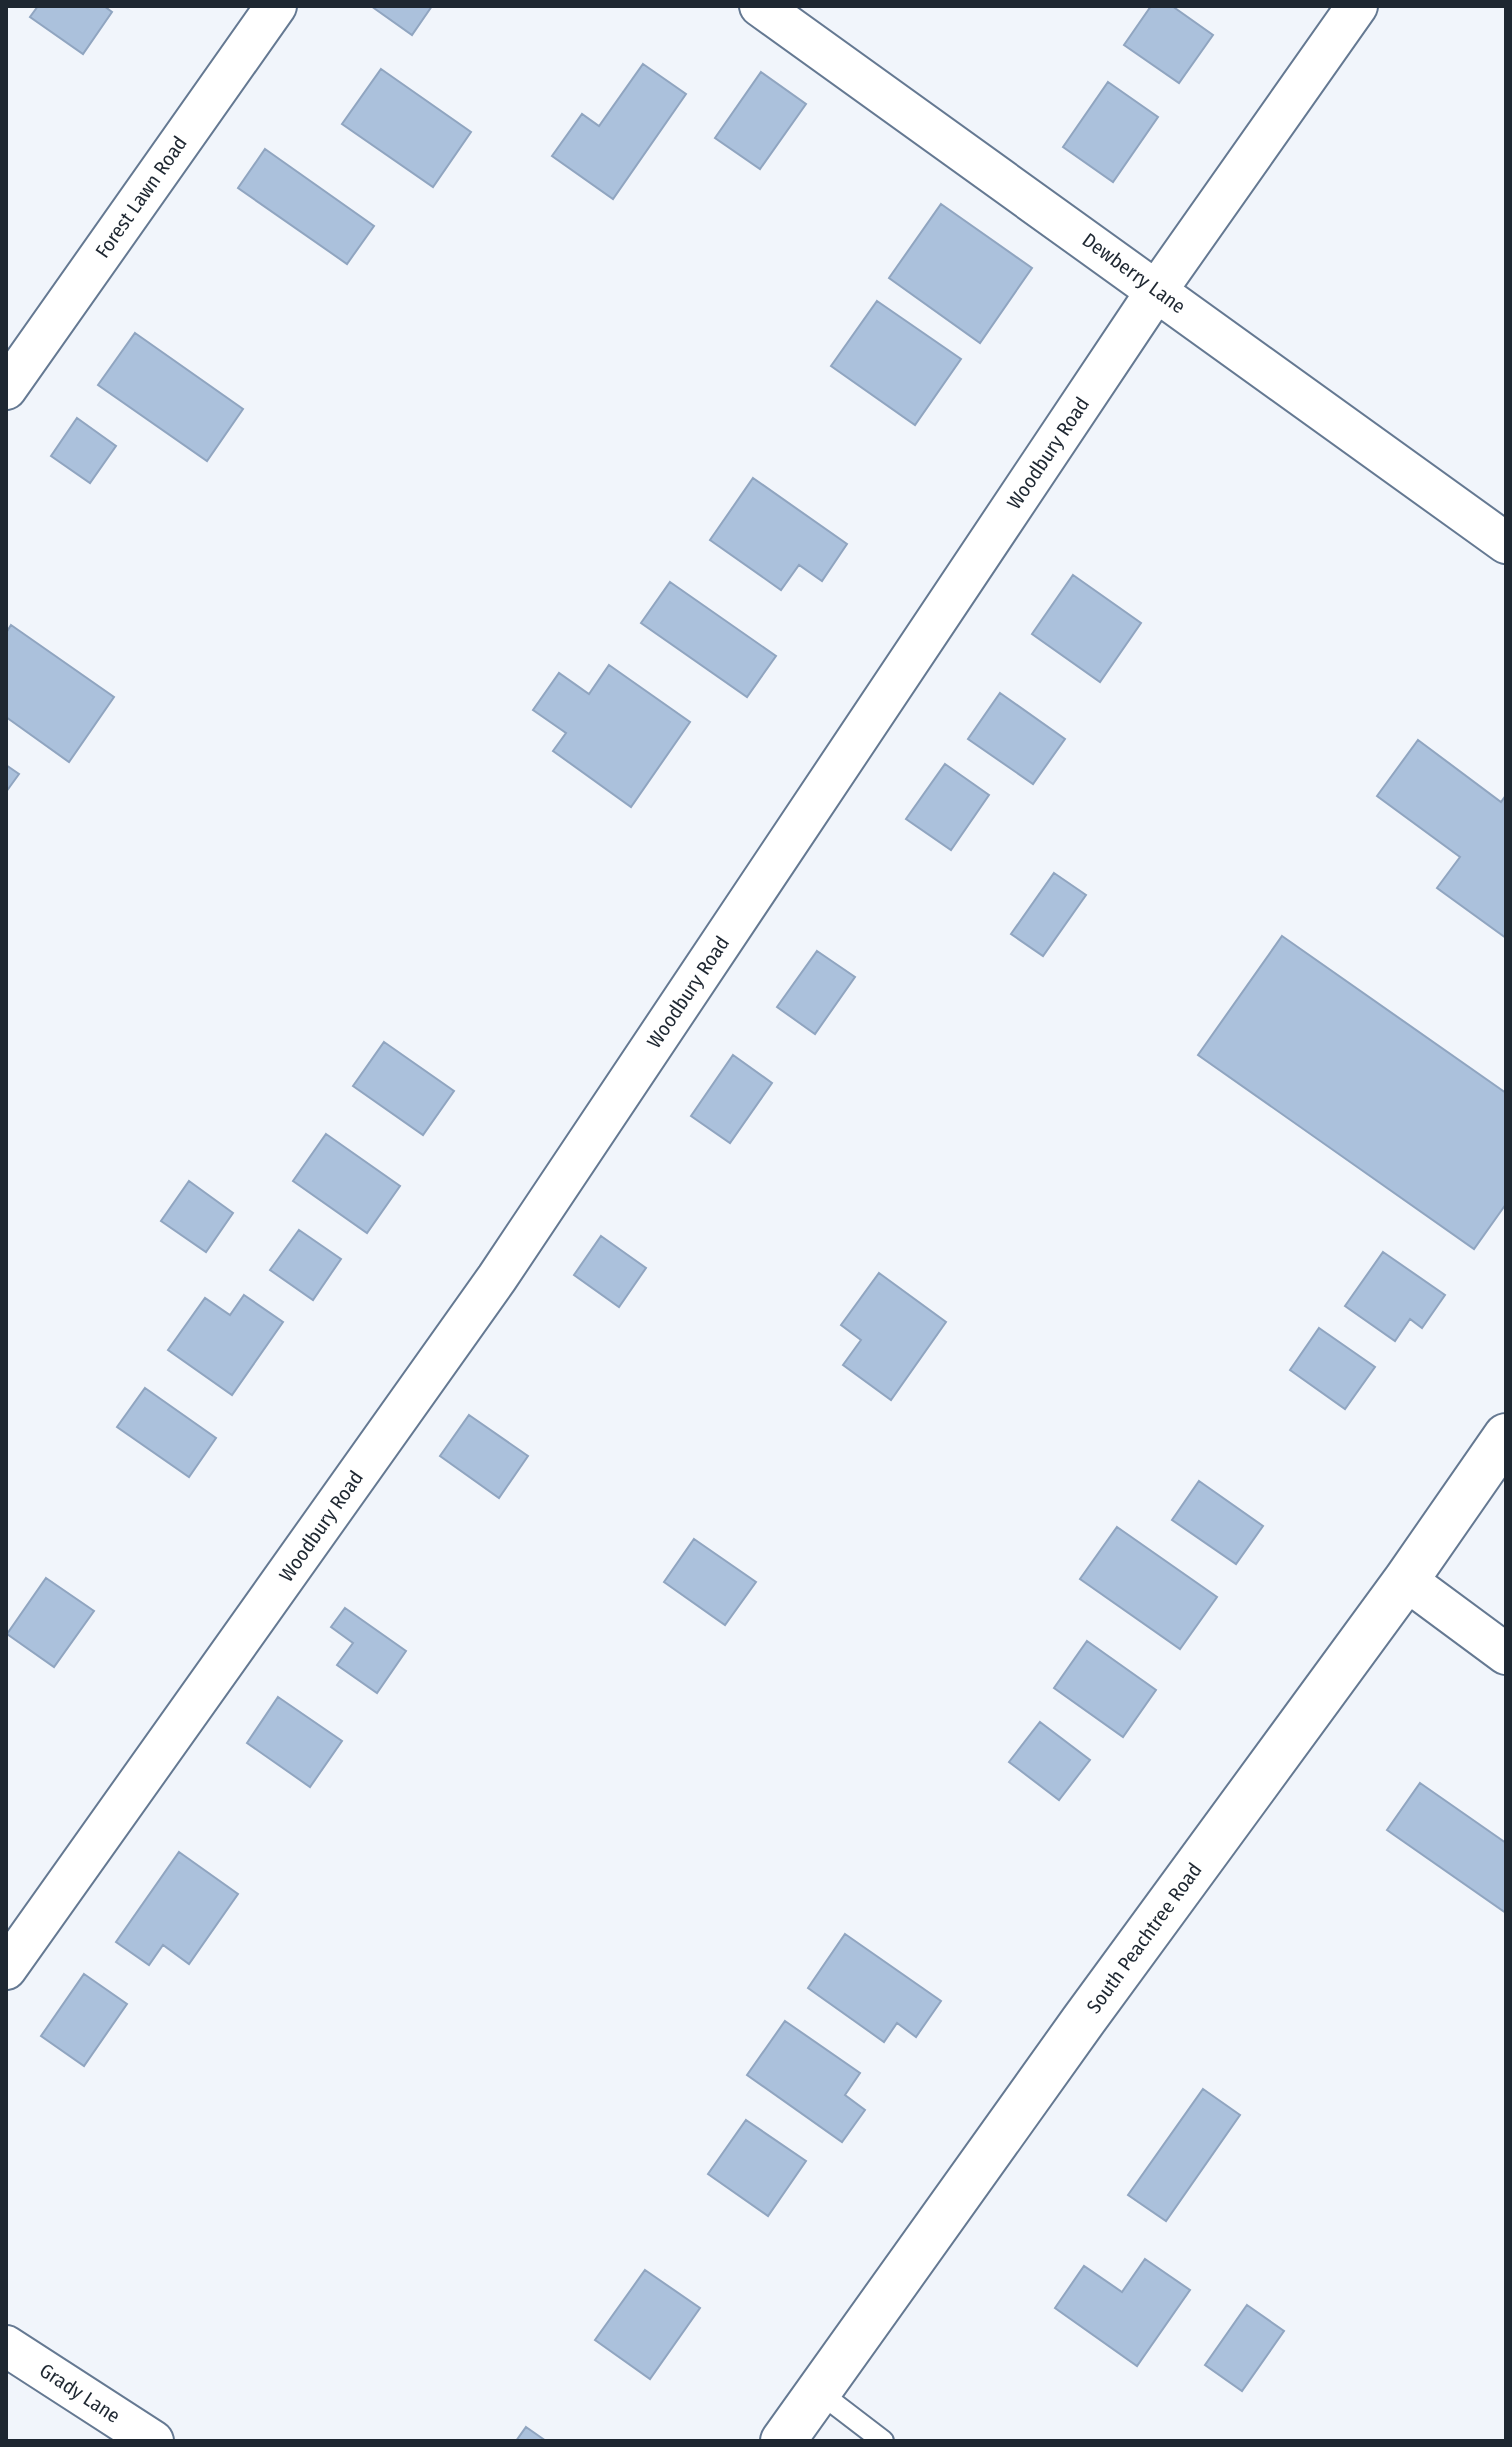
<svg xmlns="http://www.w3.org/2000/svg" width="1512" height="2447" viewBox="0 0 1512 2447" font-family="'Fira Sans Condensed',sans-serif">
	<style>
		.building { fill: #abc1dc; stroke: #90a5c0; stroke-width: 2 }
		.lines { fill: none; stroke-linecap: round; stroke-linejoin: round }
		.lane-casing { stroke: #657992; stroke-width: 24 }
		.street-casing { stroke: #657992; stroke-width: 44 }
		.secondary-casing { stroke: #657992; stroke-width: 48 }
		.lane { stroke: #fff; stroke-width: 20 }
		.street { stroke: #fff; stroke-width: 40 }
		.secondary { stroke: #fff; stroke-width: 44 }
		.labels { text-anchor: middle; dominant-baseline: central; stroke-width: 6; stroke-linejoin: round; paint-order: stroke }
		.street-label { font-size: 20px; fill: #1e2731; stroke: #fff }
	</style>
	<rect width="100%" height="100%" fill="#f1f5fb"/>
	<!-- building -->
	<path class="building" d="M38,6H104L112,12L83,54L30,17Z
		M371,6H432L412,35Z
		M1151,6H1172L1213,35L1179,83L1124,45Z
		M643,64L686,94L613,199L552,156L582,114L599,126Z
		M381,69L471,132L433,187L342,124Z
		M761,72L806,104L760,169L715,138Z
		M1108,82L1158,117L1113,182L1063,147Z
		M265,149L374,226L347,264L238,188Z
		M941,204L1032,268L980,343L889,278Z
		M877,301L961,359L915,425L831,366Z
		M135,333L243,409L207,461L98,385Z
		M77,418L116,446L90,483L51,456Z
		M753,478L847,544L822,581L799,565L781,590L710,540Z
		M1073,575L1141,623L1100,682L1032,634Z
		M670,582L776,656L747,697L641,623Z
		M11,625L114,697L69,762L6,717V633Z
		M609,665L690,722L631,807L553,751L566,733L533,710L559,673L589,694Z
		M1000,693L1065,739L1033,784L968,739Z
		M1418,740L1501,802L1506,795V938L1437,888L1460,857L1377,796Z
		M945,764L989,795L951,850L906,819Z
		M6,765L19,774L6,792Z
		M1054,873L1086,895L1043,956L1011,934Z
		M1282,936L1506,1093V1204L1474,1249L1198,1055Z
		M817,951L855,977L815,1034L777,1007Z
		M384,1042L454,1091L423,1135L353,1086Z
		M733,1055L772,1083L730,1143L691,1116Z
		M326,1134L400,1186L367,1233L293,1181Z
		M189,1181L233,1213L206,1252L161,1221Z
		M299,1230L341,1259L313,1300L270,1270Z
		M601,1236L646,1268L619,1307L574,1275Z
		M1383,1252L1445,1295L1422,1328L1410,1319L1395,1341L1345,1306Z
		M879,1273L946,1322L891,1400L843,1365L861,1340L841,1325Z
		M244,1295L283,1322L232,1395L168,1350L205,1298L230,1315Z
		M1319,1328L1375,1367L1345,1409L1290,1370Z
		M145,1388L216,1438L189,1477L117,1427Z
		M469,1415L528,1456L499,1498L440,1456Z
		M1199,1481L1263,1526L1236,1564L1172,1520Z
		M1117,1527L1217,1597L1180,1649L1080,1579Z
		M694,1539L756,1582L725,1625L664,1582Z
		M46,1578L94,1611L54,1667L7,1634Z
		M345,1608L406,1651L377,1693L337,1665L353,1643L331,1627Z
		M1087,1641L1156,1690L1123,1737L1054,1688Z
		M278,1697L342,1741L310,1787L247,1743Z
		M1040,1722L1090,1760L1059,1800L1009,1762Z
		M1420,1783L1506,1843V1913L1387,1830Z
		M179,1852L238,1894L189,1964L163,1945L149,1965L116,1942Z
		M845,1934L941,2001L916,2037L897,2023L884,2042L808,1988Z
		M84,1974L127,2004L84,2066L41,2036Z
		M785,2021L860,2073L845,2095L865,2110L842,2142L747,2075Z
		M1203,2089L1240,2115L1166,2221L1128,2195Z
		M746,2120L806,2161L768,2216L708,2174Z
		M1145,2259L1190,2290L1137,2366L1055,2308L1084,2266L1122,2292Z
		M645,2270L700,2308L650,2379L595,2340Z
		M1247,2305L1284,2331L1242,2391L1205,2365Z
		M526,2427L546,2441H516Z"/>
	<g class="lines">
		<defs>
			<path id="lane" d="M819,2392L883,2441"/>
			<path id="street" d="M760,6L1506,543
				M6,389L276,6
				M1406,1580L1506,1654
				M6,1969L497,1278L1157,290L1357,6
				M6,2346L153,2441"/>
			<path id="secondary" d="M783,2441L1083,2021L1406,1580L1506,1436"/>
		</defs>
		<!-- lane casing -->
		<use href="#lane" class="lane-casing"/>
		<!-- street casing -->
		<use href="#street" class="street-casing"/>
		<!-- secondary casing -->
		<use href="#secondary" class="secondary-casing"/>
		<!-- lane -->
		<use href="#lane" class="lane"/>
		<!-- street -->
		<use href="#street" class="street"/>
		<!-- secondary -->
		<use href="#secondary" class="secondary"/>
	</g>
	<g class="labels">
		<!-- street labels -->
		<g class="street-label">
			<text transform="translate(141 197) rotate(-55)">Forest Lawn Road</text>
			<text transform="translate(1134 273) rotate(36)">Dewberry Lane</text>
			<text transform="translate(1048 453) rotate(-56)">Woodbury Road</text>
			<text transform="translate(688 992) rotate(-56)">Woodbury Road</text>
			<text transform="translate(321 1526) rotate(-55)">Woodbury Road</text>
			<text transform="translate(1144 1938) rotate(-54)">South Peachtree Road</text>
			<text transform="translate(80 2393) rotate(33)">Grady Lane</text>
		</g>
	</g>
	<!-- border -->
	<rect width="1512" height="2447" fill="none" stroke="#1e2731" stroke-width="16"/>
</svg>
